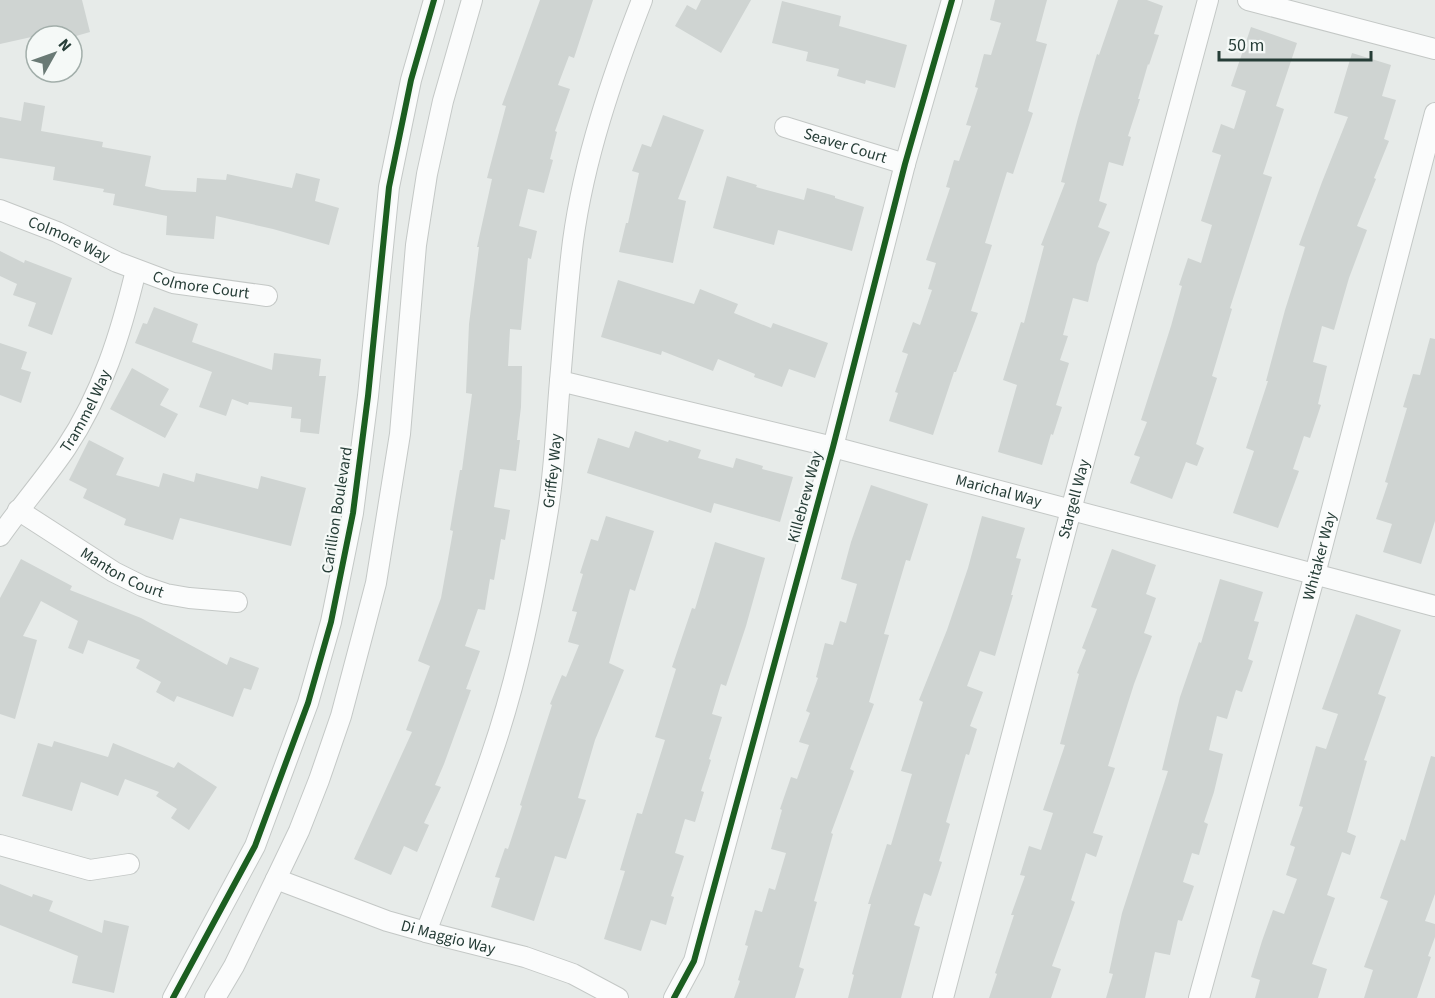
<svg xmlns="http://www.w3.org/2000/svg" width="1435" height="998" viewBox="0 0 1435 998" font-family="'Source Sans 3',sans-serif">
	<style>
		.building { fill: #cfd4d2 }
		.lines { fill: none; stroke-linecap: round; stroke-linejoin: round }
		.minor-casing { stroke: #c4c8c6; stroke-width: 22 }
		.minor { stroke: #fbfcfc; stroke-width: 20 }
		.cycleway-casing { stroke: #f5f9f7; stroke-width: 10 }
		.cycleway { stroke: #1b5e20; stroke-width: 6 }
		.labels { text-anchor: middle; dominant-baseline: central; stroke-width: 4.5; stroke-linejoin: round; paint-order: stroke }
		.street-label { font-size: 16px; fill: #263d37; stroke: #f5f9f7 }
	</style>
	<rect width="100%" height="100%" fill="#e7ebe9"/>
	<!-- building -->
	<path class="building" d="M0,0H82L90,32L76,36H36L0,44Z
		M540,0H593L574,58L569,56L558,85L570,89L555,131L557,132L550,159L553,160L544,193L528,189L519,226L537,231L531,259L528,258L521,330L510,329L508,366H522L521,407L517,440H520L516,471L500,469L494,507L510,510L505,540L501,539L494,580L490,579L485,610L478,609L465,646L480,651L466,689L471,690L444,764L435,785L441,787L424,823L429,825L417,852L404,846L391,875L354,859L412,732L406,730L430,666L418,661L441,598L453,531L450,530L460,470H462L472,394L466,393L469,324L479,247H477L492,179L487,178L506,106L502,105Z
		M701,0H751L721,53L675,26L687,5L696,10Z
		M995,0H1047L1036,41L1047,44L1028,111L1033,113L1013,174L1007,172L985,243L992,245L971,311L978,313L956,372H954L933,435L889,421L898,393L895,392L908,354L902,352L913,322L920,325L932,290L928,289L936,263L926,260L950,188L946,187L954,160L959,161L971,126L966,125L978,88L975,87L984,54L991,55L1001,23L990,20Z
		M1118,0H1147L1163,6L1154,34L1159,35L1149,65L1148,64L1138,99H1140L1128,136L1131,137L1123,166L1109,162L1099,201L1107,204L1098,227L1110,232L1097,264L1088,302L1073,298L1063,335L1068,336L1060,360L1069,363L1056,405L1062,407L1053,435L1051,434L1042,465L998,452L1017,385L1003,380L1021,322L1024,323L1044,246L1041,245L1065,183L1061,182L1078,118L1097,54L1099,55Z
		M782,1L841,16L839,26L907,45L895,88L866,80L865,84L837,76L839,69L806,61L808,52L772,43Z
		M1251,27L1297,43L1276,106L1284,109L1263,174L1272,177L1230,308L1232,309L1212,376L1217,378L1196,444L1204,448L1197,466L1186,462L1172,499L1130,483L1140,457L1134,455L1147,422L1141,420L1171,326L1182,286L1179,285L1188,258L1201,263L1212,225L1201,221L1221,155L1212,152L1221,124L1234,129L1246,91L1231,86Z
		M1352,53L1391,65L1382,96L1396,100L1384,139L1389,141L1374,178L1376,179L1357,226L1367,230L1349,278L1334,330L1322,326L1313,362L1327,366L1318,404L1321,405L1310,438L1304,436L1293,469L1299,471L1278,528L1233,513L1254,451L1246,448L1268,381H1266L1285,310L1305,247L1299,245L1322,182L1348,117L1334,113Z
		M24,102L45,106L41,131L103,142L102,147L151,156L145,186L162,190L196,192L197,178L226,180L227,174L292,188L296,173L320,179L315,201L339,208L329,245L273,229L216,216L214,239L166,235L167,216L113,205L115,194L103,192L104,189L53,180L55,167L0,158V117L21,121Z
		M663,115L704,130L678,199L686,201L673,263L619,252L626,223H628L639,173L632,171L642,144L651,147Z
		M727,176L757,185L756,187L804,200L807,188L835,196V198L864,207L852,251L778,230L774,245L713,228Z
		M0,251L24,263L25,260L72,278L52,335L28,326L36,303L13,295L17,284L0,276Z
		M618,280L694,304L700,289L738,304L734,313L771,328L773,323L828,343L815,378L789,369L782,387L754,377L755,374L718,359L713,371L662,351L661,355L601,337Z
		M154,307L198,324L192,342L272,370L274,353L321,359L319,376H326L319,434L300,432L301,419L291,418L292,407L249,402L248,405L232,399L226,416L199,407L212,372L135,343L143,323L147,324Z
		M1430,338L1435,339V521L1421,564L1383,552L1392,524L1376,519L1388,483L1385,482L1407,408L1403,407L1413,374L1420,375Z
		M0,343L27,352L21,369L31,372L21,403L0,395Z
		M132,368L169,389L160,405L178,414L165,438L110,409Z
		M635,431L668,442L669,440L701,450L698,458L733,468L736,458L763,466L762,469L793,477L780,522L714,503L711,513L587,473L598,438L629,448Z
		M89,440L124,458L116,475L159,487L163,473L194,482L196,473L258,489L261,476L306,488L291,546L180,518L173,540L124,525L126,519L83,498L87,489L69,480Z
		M871,485L928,504L910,561L906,560L884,634L889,635L869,702L874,704L850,769L854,771L831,833L833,834L814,901L817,902L799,967L804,969L795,998H734L740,981L738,980L748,946L745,945L755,910L762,912L769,888L775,890L786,853L771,849L782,810L780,809L791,777L797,779L809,745L799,742L810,713L806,711L818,678L816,677L825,643L833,645L840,621L846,623L857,584L841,579L851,542Z
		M606,516L654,531L635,591L630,589L609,663L624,670L595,740L578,798L586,800L566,859L555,856L534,921L491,907L500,878L495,877L505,848L508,849L522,806L520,805L552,705L550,704L562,675L566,677L579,645L568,642L577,612L572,611L583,574L580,573L591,539L598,541Z
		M982,516L1025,528L1016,558L1021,559L1011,595H1013L995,656L980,651L967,686L983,692L970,726L977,729L969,755L966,754L946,822L950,824L939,861L942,862L931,896L924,893L914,925L920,927L901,998H848L854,975L852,974L871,904H868L887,844L891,845L912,774L901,771L923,702L919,700L947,630L968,568Z
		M715,542L765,558L746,626L726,686L721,684L712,714L722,717L709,759L711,760L701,791L704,792L695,822L685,819L675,853L684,856L671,896L674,897L666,925L651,920L641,951L604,939L625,871L620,870L637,813L642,814L665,740L655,737L676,669L672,667L692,608L695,609Z
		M1112,549L1156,565L1146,594L1156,598L1144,633L1152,636L1134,684L1108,766L1115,768L1093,833L1103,836L1096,857L1086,853L1071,900L1075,902L1052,966L1061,969L1051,998H989L997,974L995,973L1014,915H1011L1025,876L1020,875L1029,846L1041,850L1053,813L1043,810L1065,745L1060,744L1079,674L1077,673L1086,650L1082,648L1097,609L1091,607Z
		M21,559L72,586L70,590L141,618L227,665L230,657L259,668L251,690L244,688L233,717L177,696L174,702L156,692L161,682L136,668L140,660L88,640L83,654L68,648L78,621L41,601L23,636L37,640L15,719L0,714V598Z
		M1220,579L1263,592L1254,621L1259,622L1248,659L1253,661L1242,692L1236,690L1227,719L1217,716L1209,750L1223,754L1214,792L1204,822L1208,824L1199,855L1192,853L1183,882L1194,886L1182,921L1178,920L1170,955L1155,952L1145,998H1106L1113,974L1109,973L1122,913L1168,771L1162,770L1180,697L1199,642L1201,643Z
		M1356,614L1401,630L1378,694L1386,697L1364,760L1367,761L1347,832L1356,836L1350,855L1342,852L1327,895L1335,898L1312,964L1327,969L1318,998H1255L1260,980L1251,977L1262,941L1273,910L1284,914L1297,879L1286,875L1295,847L1290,845L1303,807L1299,806L1316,746L1326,749L1338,714L1322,709Z
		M54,741L108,757L113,743L174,768L178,762L217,787L189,830L171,818L177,809L156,796L159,792L125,779L118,796L81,782L72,811L22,796L38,743L52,747Z
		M1431,756L1435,757V894L1425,921L1435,924V937L1428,956L1431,957L1417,998H1364L1373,970L1364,967L1388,901L1380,898L1401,839L1405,841Z
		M0,884L32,897L33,894L53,901L49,911L102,933L104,920L129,926L114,993L72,983L78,956L0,925Z"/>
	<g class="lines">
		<defs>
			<g id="minor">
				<path d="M1248,0L1435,49"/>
				<path id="s1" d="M785,127L905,164"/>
				<path id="s2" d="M0,210L57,232L117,262L173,283L267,296"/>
				<path id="s3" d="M560,381L833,447L1435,606"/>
				<path id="s4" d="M18,510L114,572L142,586L166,594L189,598L237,602"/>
				<path id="s5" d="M0,536C21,506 45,479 66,448C102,394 121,333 136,270"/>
				<path d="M0,845L90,870L129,864"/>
				<path id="s6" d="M276,879L387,921L426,932L525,957L573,974L618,998"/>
				<path id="s7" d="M426,932C448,874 471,815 491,756C518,678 534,597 547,516C555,471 556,426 560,381C564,335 567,288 573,241C584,159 612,77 642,0"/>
				<path d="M173,998L255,846L308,703L331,622L353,513L368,396L389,187L411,80L434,0"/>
				<path d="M215,998L234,966L276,879L299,831L319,780L341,716L364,629L376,583L400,434L416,245L427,174L443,101L472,0"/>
				<path d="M674,998L694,961L833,447L905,164L952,0"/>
				<path id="s8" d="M943,998L1071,510L1208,0"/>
				<path id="s9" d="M1199,998L1315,574L1435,113"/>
			</g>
		</defs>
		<!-- minor casing -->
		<use href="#minor" class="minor-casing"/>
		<!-- minor -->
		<use href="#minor" class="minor"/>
		<defs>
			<path id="cycleway" d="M173,998L255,846L308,703L331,622L353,513L368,396L389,187L411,80L434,0
				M674,998L694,961L833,447L905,164L952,0"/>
		</defs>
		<!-- cycleway casing -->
		<use href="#cycleway" class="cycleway-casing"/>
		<!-- cycleway -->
		<use href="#cycleway" class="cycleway"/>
	</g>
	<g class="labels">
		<!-- street labels -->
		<g class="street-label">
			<text stroke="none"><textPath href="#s1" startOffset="63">Seaver Court</textPath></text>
			<text stroke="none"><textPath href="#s2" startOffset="75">Colmore Way</textPath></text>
			<text stroke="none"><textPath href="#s2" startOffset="216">Colmore Court</textPath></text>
			<text stroke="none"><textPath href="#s5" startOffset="152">Trammel Way</textPath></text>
			<text stroke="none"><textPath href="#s7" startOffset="480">Griffey Way</textPath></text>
			<text stroke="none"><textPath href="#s3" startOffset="452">Marichal Way</textPath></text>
			<text transform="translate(805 497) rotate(-75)">Killebrew Way</text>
			<text stroke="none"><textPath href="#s8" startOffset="516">Stargell Way</textPath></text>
			<text transform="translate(337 510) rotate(-81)">Carillion Boulevard</text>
			<text stroke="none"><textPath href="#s9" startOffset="458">Whitaker Way</textPath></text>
			<text stroke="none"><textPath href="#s4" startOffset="122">Manton Court</textPath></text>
			<text stroke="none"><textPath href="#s6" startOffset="182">Di Maggio Way</textPath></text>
		</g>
	</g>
	<!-- north arrow -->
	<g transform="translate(54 54) rotate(50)"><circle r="28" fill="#f5f9f7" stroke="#a2aeaa" stroke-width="1.5"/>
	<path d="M0-4.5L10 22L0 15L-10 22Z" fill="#6a7a75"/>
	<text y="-9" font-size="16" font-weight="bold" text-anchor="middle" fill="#263d37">N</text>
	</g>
	<!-- scale -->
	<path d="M1219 51v9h152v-9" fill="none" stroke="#263d37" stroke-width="3"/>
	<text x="1228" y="51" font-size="18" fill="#263d37" stroke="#f5f9f7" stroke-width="4.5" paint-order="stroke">50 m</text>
</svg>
